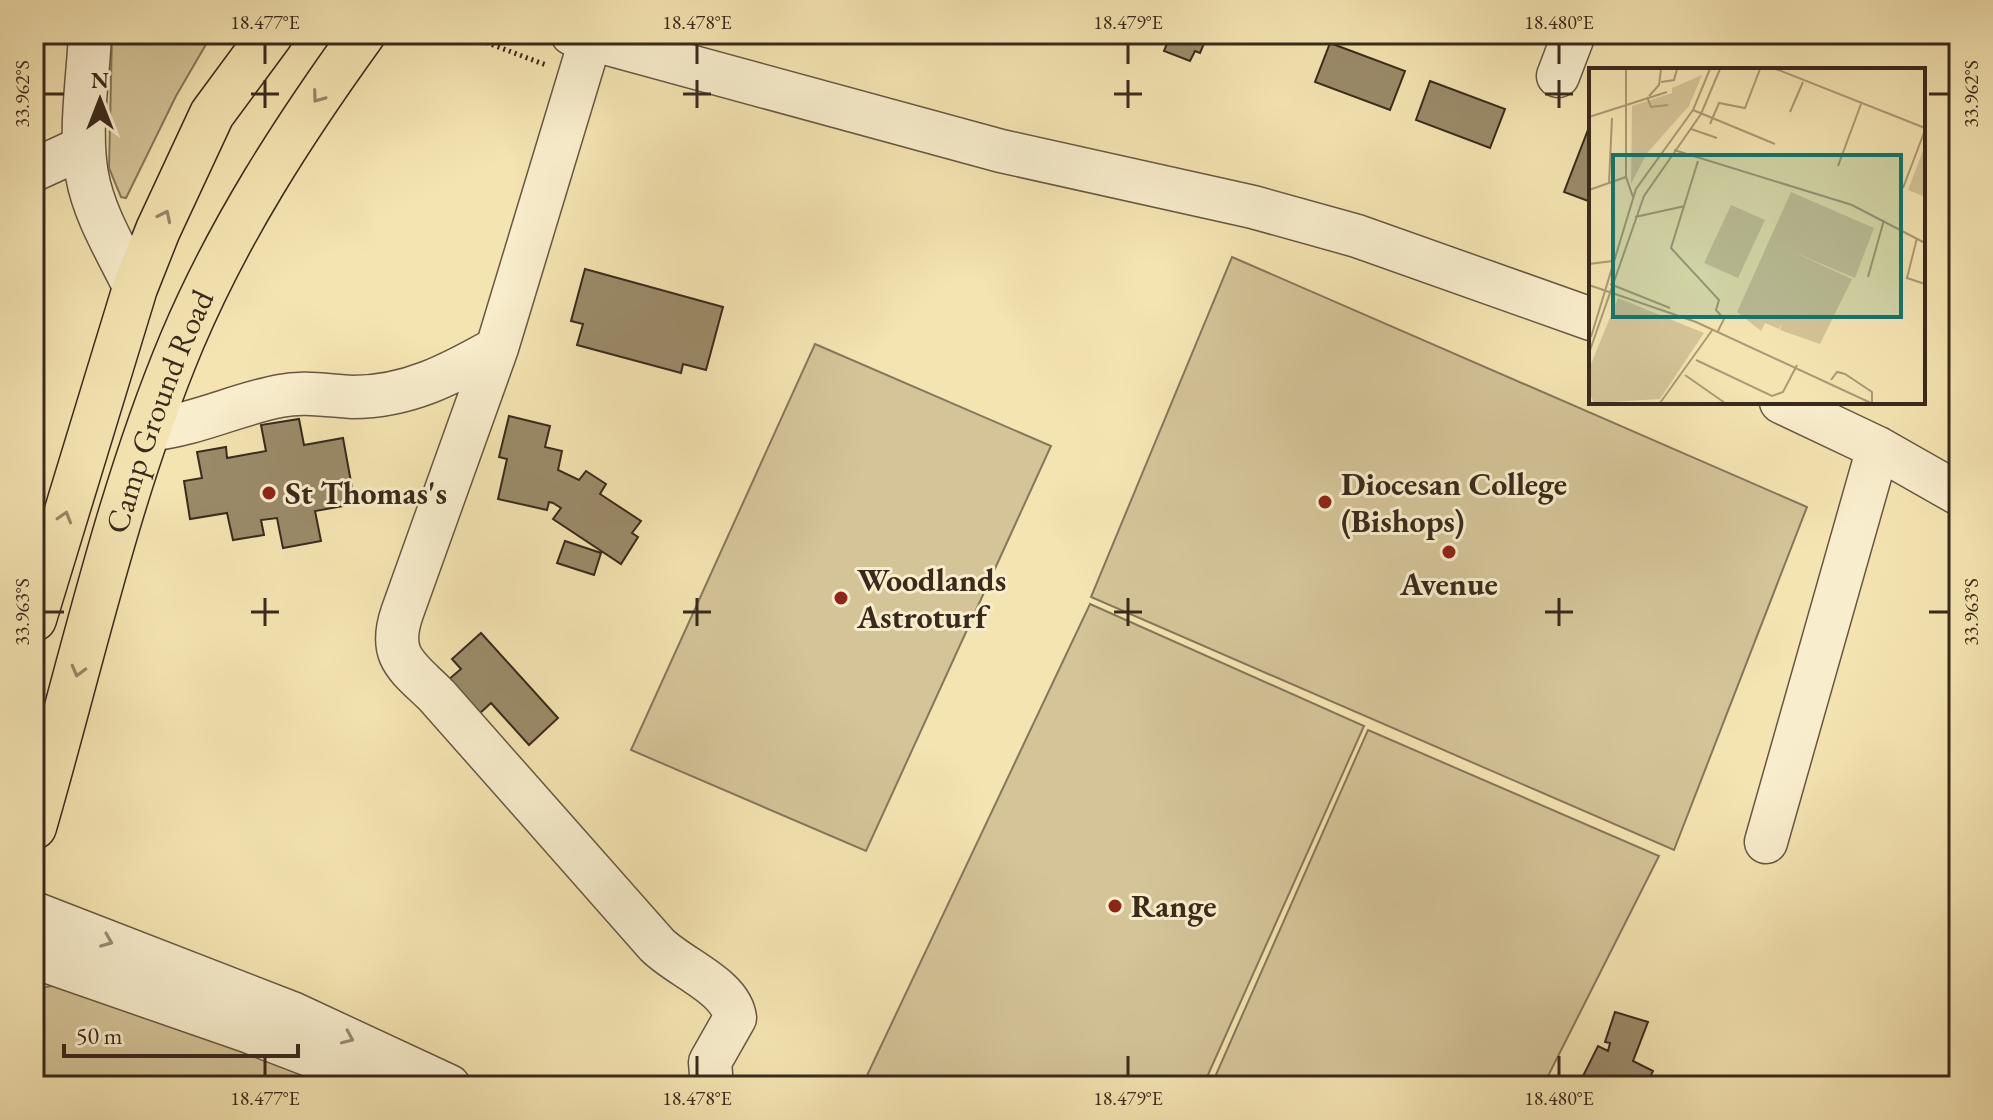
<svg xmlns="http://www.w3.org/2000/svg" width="1993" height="1120" viewBox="0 0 1993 1120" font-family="'EB Garamond',serif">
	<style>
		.green { fill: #d4c498; stroke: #87775a; stroke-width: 2 }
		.building { fill: #9b8b69; stroke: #3a2a1b; stroke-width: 2 }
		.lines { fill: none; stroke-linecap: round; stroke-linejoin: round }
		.minor-casing { stroke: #685840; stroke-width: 45 }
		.major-casing { stroke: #3a2a1b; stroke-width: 47 }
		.path { stroke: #3a2a1b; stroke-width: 5; stroke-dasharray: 2 4; stroke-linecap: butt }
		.minor { stroke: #f8edcc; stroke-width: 42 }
		.major { stroke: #f4e4b1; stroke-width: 44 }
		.oneway { stroke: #978766 }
		.oneway2 { stroke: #998c74 }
		.ticks { fill: none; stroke: #3a2a1b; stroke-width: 3 }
		.poi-dot { fill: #8f2418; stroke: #f8edcc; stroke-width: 3 }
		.labels { text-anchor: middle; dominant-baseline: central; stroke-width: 6; stroke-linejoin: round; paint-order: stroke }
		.street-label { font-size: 32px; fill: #3a2a1b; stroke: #f8edcc }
		.poi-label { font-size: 32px; font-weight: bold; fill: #3a2a1b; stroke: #f8edcc; text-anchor: start }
		.inset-road { fill: none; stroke: #aa9a75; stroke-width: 2 }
		.view { fill: #0f766e; fill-opacity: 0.15; stroke: #0f766e; stroke-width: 4 }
		.inset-edge { fill: none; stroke: #3a2a1b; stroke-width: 4 }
		.neatline { fill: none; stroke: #3a2a1b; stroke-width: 3 }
		.ticks-label { font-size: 20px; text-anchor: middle; fill: #3a2a1b }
	</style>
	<rect width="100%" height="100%" fill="#f4e4b1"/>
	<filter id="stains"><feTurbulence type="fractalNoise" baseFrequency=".0025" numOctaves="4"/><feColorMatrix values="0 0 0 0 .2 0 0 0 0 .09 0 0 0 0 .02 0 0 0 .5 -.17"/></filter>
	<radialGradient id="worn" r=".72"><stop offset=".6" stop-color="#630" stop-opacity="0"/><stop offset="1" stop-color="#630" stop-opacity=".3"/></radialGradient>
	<!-- green -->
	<path class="green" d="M112,34H212L176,96L126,198L121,197L109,168Z
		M1232,257L1807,507L1674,850L1091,597Z
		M815,344L1051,446L866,851L631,750Z
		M1090,604L1364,726L1203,1086H862Z
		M1368,730L1659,856L1543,1086H1211Z
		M64,984L249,1049L332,1086H34V989Z"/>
	<!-- building -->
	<path class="building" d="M1171,34H1208L1200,53L1195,51L1190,61L1164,51Z
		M1213,34H1237L1233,43Z
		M1330,43L1405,71L1390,110L1315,82Z
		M1430,81L1505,109L1490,148L1416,120Z
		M1591,122V202L1564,192Z
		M585,269L723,307L706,370L683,364L681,373L577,345L583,324L571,321Z
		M509,416L550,426L545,447L562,451L558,470L579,480L586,471L606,484L600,494L641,521L632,533L638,537L621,564L553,519L561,508L553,503L549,502L547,510L498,499L507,459L499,457Z
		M299,419L304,445L343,438L355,504L315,511L321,541L283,548L277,518L261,520L264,535L233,540L227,513L190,519L184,481L202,478L197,452L226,447L227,458L266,451L261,425Z
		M565,541L601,553L594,575L557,563Z
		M481,633L558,718L529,745L491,703L479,714L448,680L461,669L452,659Z
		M1615,1012L1648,1022L1633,1061L1653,1071L1650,1077L1668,1086H1578L1598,1046L1608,1051L1610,1043L1605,1042Z"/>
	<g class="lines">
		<defs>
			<path id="minor" d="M90,34C88,80 79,130 87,175C94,215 118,253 135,288
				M572,34L1001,151L1253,207L1357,236L1591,319
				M590,41L497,348L402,613C387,657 408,667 437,696L657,945C680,968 731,986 735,1018L710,1062L712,1086
				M1558,76L1574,34
				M34,170L84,147
				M1781,402L1878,448L1959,494
				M149,430C199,424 234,405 280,396C305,391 328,396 353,397C408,397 451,374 497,348
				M1766,842L1878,448
				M34,913L292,1013L449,1086
				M34,957L247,1031L390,1086"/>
			<g id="major">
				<path d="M34,619L135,288L158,230L212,114L271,34"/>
				<path id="s1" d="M34,827C81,665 117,496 182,341C229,230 293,131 363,34"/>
			</g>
		</defs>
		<!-- minor casing -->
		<use href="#minor" class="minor-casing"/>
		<!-- major casing -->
		<use href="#major" class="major-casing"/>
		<!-- path -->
		<path class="path" d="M464,34L546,65"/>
		<!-- minor -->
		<use href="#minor" class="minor"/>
		<!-- major -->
		<use href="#major" class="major"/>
	</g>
	<!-- one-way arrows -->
	<defs><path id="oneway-chevron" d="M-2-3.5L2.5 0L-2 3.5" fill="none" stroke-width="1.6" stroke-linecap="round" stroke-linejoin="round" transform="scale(2)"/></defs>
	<g class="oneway">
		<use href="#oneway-chevron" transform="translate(318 97) rotate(126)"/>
		<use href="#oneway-chevron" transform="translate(165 216) rotate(-64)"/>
		<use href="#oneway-chevron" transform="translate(65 517) rotate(-73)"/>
		<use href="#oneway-chevron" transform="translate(78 671) rotate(105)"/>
	</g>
	<g class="oneway2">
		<use href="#oneway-chevron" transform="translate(107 941) rotate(22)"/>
		<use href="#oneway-chevron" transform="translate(348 1038) rotate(24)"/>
	</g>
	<!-- ticks -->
	<path class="ticks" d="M265,44V64M697,44V64M1128,44V64M1559,44V64M265,80V108M697,80V108M1128,80V108M1559,80V108M44,94H64M251,94H279M683,94H711M1114,94H1142M1545,94H1573M1929,94H1949M265,598V626M697,598V626M1128,598V626M1559,598V626M44,612H64M251,612H279M683,612H711M1114,612H1142M1545,612H1573M1929,612H1949M265,1056V1076M697,1056V1076M1128,1056V1076M1559,1056V1076"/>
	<!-- markers -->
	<g class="poi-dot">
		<circle cx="269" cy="493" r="8"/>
		<circle cx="1325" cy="502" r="8"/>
		<circle cx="1449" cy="552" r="8"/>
		<circle cx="841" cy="598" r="8"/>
		<circle cx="1115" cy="906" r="8"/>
	</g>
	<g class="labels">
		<!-- street labels -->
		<g class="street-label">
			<text stroke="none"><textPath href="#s1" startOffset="434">Camp Ground Road</textPath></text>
		</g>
		<!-- poi labels -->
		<g class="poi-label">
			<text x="1341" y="484">Diocesan College<tspan x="1341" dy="37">(Bishops)</tspan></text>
			<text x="285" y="493">St Thomas's</text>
			<text x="857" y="580">Woodlands<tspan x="857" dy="37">Astroturf</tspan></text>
			<text x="1449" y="584" text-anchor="middle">Avenue</text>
			<text x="1131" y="906">Range</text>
		</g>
	</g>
	<!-- overview -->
	<g transform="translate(1589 68)">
		<rect width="336" height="336" fill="#f4e4b1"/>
		<path d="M113,7L100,38L58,85L42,116L43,38L83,25V20ZM335,80H336V129L319,122ZM202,124L285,160L266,210L204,184L263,211L231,276L191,262L193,255L190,261L176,255L172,263L148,244ZM142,137L176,152L149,210L115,195ZM29,230L115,265L71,331L5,335L0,324V301Z" fill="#d4c498"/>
		<path class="inset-road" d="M37,1V109L44,129M187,1L336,60M72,14L85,12L88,1M60,28L70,17L72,1M58,29L62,39L79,37M104,42L186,76M201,44L214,14M0,49L78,24M121,56L130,35L156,40L171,1M102,61L128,70M85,82L263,137L336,175M109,93L82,180L130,232L127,242L135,251L129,263M249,98L272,36M20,115L23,50M314,120L336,62M0,122L37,109M46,149L96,138M328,170L318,210L336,216M0,196L24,193M279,209L295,152M21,216L81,240M0,217L107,254L282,335M2,269L47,121L104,42L121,1M0,285L55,128L112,46L131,1M107,292L183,328L194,324L208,297M96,307L136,335M242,312L248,304L256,306L283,324V335M71,335L124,261"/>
		<path class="view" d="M24,87H312V249H24Z"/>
		<rect width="336" height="336" class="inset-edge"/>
	</g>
	<!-- margin -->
	<rect width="1993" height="1120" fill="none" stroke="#f4e4b1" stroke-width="88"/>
	<!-- north arrow -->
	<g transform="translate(100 100)" stroke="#f8edcc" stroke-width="6" paint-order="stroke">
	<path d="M0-6L14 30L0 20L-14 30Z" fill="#3a2a1b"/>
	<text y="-12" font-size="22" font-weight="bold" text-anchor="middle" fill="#3a2a1b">N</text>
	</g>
	<!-- scale -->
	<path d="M64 1044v12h234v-12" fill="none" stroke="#3a2a1b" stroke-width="4"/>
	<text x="76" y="1044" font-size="24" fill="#3a2a1b" stroke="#f8edcc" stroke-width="6" paint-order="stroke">50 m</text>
	<rect x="44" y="44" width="1905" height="1032" class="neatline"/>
	<g class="ticks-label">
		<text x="265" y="29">18.477°E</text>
		<text x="697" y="29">18.478°E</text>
		<text x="1128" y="29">18.479°E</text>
		<text x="1559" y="29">18.480°E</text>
		<text transform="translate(22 94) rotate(-90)" y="7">33.962°S</text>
		<text transform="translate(1971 94) rotate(-90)" y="7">33.962°S</text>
		<text transform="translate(22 612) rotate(-90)" y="7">33.963°S</text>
		<text transform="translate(1971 612) rotate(-90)" y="7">33.963°S</text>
		<text x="265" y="1105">18.477°E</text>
		<text x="697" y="1105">18.478°E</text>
		<text x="1128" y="1105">18.479°E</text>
		<text x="1559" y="1105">18.480°E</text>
	</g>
	<rect width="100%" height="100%" filter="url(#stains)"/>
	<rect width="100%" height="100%" fill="url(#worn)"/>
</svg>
